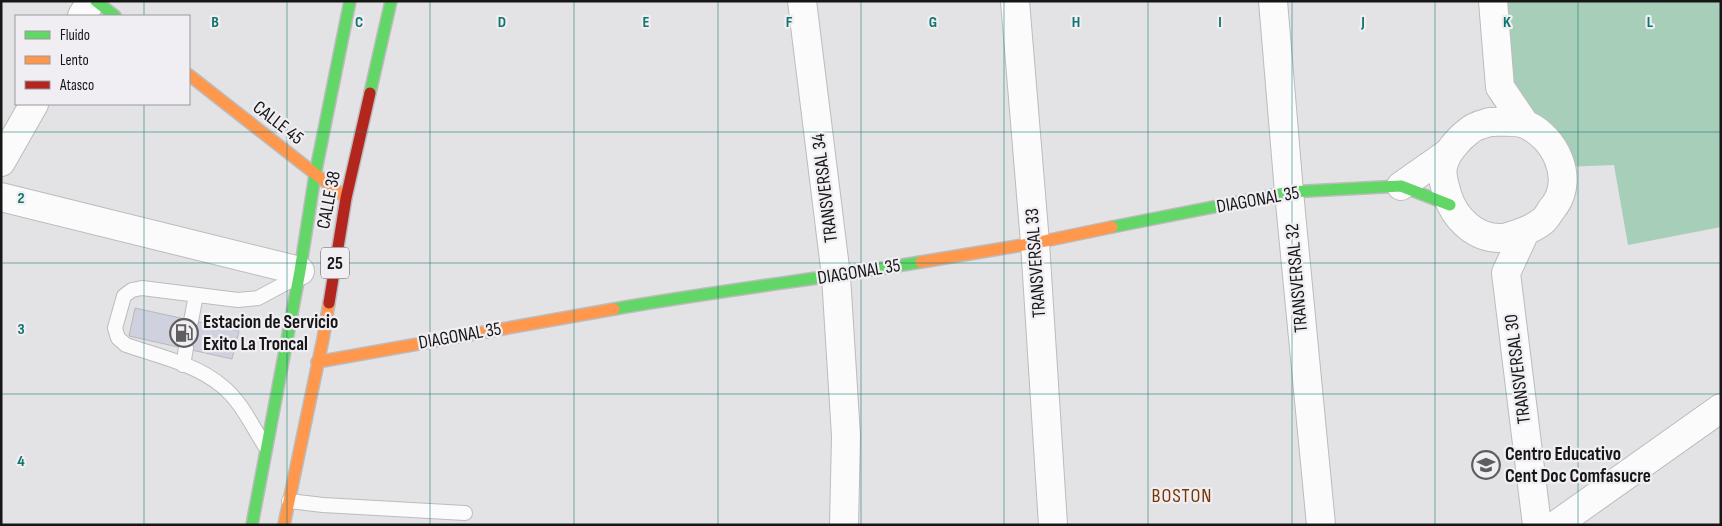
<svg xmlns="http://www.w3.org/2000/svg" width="1722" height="526" viewBox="0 0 1722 526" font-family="'Sofia Sans Condensed',sans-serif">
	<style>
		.forest { fill: #a7ceb9 }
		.building { fill: #d0d1de; stroke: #b8b8ba }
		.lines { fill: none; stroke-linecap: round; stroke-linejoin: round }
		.lane-casing { stroke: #bcbbbd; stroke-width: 16 }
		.street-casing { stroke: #bcbbbd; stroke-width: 30 }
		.fast-casing { stroke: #bcbbbd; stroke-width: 14 }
		.slow-casing { stroke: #bcbbbd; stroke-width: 14 }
		.jam-casing { stroke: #bcbbbd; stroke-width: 14 }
		.lane { stroke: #fbfbfb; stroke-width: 14 }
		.street { stroke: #fbfbfb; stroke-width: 28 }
		.fast { stroke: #63d668; stroke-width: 11 }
		.slow { stroke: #ff974d; stroke-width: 11 }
		.jam { stroke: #b3261e; stroke-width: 11 }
		.grid { fill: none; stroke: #0f766e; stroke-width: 1; stroke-opacity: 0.55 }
		.labels { text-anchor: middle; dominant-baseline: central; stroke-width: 4.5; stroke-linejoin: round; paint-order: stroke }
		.shield { fill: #f0eef2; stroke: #575759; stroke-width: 1 }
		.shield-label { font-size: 18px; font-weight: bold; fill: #161617 }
		.street-label { font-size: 19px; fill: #161617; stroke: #f0eef2 }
		.poi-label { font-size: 19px; font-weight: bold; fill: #161617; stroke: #f0eef2; text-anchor: start }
		.neighbourhood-label { font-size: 20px; letter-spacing: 1px; fill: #733805; stroke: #f0eef2 }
		.grid-label { font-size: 16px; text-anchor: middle; font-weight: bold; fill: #0f766e; stroke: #f0eef2; stroke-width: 4.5; stroke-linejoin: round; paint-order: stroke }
	</style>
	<rect width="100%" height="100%" fill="#e3e2e4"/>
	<!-- forest -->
	<path class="forest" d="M1493,1H1721V227L1628,245L1614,165L1562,167L1500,87Z"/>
	<!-- building -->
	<path class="building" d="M135,308L239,331L232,359L129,336Z"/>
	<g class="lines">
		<defs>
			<path id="lane" d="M191,321L196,295
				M183,365L186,348
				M265,446C252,426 241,401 222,386C196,364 158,356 126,345L118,338L115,328L124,296L132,290L142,288L238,300L258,298L299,276
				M289,501L323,505L465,513"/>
			<path id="street" d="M802,1L836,276L846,436L844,525
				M1015,1L1035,243L1053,525
				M1273,1L1289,192L1321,525
				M1493,1L1500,87L1525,124
				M82,16L91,1
				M1490,122C1501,122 1518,120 1527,125C1555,138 1574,177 1555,205C1551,209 1548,216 1544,220C1537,226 1526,231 1517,234C1512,235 1507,238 1502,238C1475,239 1454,218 1447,194C1445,186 1441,175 1443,167C1445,154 1458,139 1469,131C1474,126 1483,124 1490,122Z
				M1,162L34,104
				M1401,186L1448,153
				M1,197L300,271
				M1525,232L1506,273L1537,525
				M1556,525L1721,408"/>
			<path id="fast" d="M96,1L115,16
				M370,93L391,1
				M1112,227L1289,192L1401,186L1450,205
				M614,309C716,291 819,279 921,262
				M252,525L300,271L315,175L350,1"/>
			<path id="slow" d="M189,75L346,198
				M921,262L1035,243L1112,227
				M317,362L614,309
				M284,525L323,339L329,303"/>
			<path id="jam" d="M329,303L346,198L370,93"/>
		</defs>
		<!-- lane casing -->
		<use href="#lane" class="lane-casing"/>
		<!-- street casing -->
		<use href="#street" class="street-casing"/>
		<!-- fast casing -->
		<use href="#fast" class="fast-casing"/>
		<!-- slow casing -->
		<use href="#slow" class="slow-casing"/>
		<!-- jam casing -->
		<use href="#jam" class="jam-casing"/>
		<!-- lane -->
		<use href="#lane" class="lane"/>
		<!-- street -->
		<use href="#street" class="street"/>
		<!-- fast -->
		<use href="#fast" class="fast"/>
		<!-- slow -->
		<use href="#slow" class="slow"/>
		<!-- jam -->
		<use href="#jam" class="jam"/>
	</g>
	<!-- grid -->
	<path class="grid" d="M144,1V16M287,1V525M430,1V525M574,1V525M718,1V525M861,1V525M1004,1V525M1148,1V525M1292,1V525M1435,1V525M1578,1V525M144,104V525M1,132H1721M1,263H1721M1,394H1721"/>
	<!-- icons -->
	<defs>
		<symbol id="fuel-ring" viewBox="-11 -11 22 22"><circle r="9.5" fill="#f0eef2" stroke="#5e5d5f" stroke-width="1.5"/><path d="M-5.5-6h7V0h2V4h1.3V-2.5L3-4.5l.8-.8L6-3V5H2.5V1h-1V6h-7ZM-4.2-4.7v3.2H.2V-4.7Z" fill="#5e5d5f"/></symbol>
		<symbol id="school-ring" viewBox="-11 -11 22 22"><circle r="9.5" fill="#f0eef2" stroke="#5e5d5f" stroke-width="1.5"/><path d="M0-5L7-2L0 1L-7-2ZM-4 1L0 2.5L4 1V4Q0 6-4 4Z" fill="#5e5d5f"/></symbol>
	</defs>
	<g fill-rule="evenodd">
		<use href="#fuel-ring" x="168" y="317" width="32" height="32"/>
		<use href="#school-ring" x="1470" y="449" width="32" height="32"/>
	</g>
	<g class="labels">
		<!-- shield labels -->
		<rect class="shield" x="321" y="247.5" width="28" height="31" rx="4"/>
		<g class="shield-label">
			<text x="335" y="263">25</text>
		</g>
		<!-- street labels -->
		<g class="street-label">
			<text transform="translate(278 123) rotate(38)">CALLE 45</text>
			<text transform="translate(825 188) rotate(-97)">TRANSVERSAL 34</text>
			<text transform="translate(329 200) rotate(-79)">CALLE 38</text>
			<text transform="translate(1258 200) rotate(-10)">DIAGONAL 35</text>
			<text transform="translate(1036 263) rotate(-94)">TRANSVERSAL 33</text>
			<text transform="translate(859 272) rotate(-9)">DIAGONAL 35</text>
			<text transform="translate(1297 278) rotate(-95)">TRANSVERSAL 32</text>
			<text transform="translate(460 336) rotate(-10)">DIAGONAL 35</text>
			<text transform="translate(1518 369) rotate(-97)">TRANSVERSAL 30</text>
		</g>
		<!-- poi labels -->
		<g class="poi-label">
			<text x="203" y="322">Estacion de Servicio<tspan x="203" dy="22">Exito La Troncal</tspan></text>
			<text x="1505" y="454">Centro Educativo<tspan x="1505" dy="22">Cent Doc Comfasucre</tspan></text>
		</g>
		<!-- neighbourhood labels -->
		<g class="neighbourhood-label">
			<text x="1182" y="496">BOSTON</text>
		</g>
	</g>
	<g class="grid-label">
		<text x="215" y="27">B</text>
		<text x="359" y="27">C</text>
		<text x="502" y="27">D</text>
		<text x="646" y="27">E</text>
		<text x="789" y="27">F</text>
		<text x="933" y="27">G</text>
		<text x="1076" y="27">H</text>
		<text x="1220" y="27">I</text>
		<text x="1363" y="27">J</text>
		<text x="1507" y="27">K</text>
		<text x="1650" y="27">L</text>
		<text x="21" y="203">2</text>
		<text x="21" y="334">3</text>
		<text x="21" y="466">4</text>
	</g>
	<!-- border -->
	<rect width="1722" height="526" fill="none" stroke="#161617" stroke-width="5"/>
	<!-- legend -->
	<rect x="15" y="15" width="175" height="90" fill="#f0eef2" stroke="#99989a"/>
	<rect x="25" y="31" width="25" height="8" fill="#63d668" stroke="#99989a"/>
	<text x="60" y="40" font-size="15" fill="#161617">Fluido</text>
	<rect x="25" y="56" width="25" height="8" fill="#ff974d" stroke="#99989a"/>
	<text x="60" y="65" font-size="15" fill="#161617">Lento</text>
	<rect x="25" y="81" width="25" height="8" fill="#b3261e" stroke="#99989a"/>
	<text x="60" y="90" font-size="15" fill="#161617">Atasco</text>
</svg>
